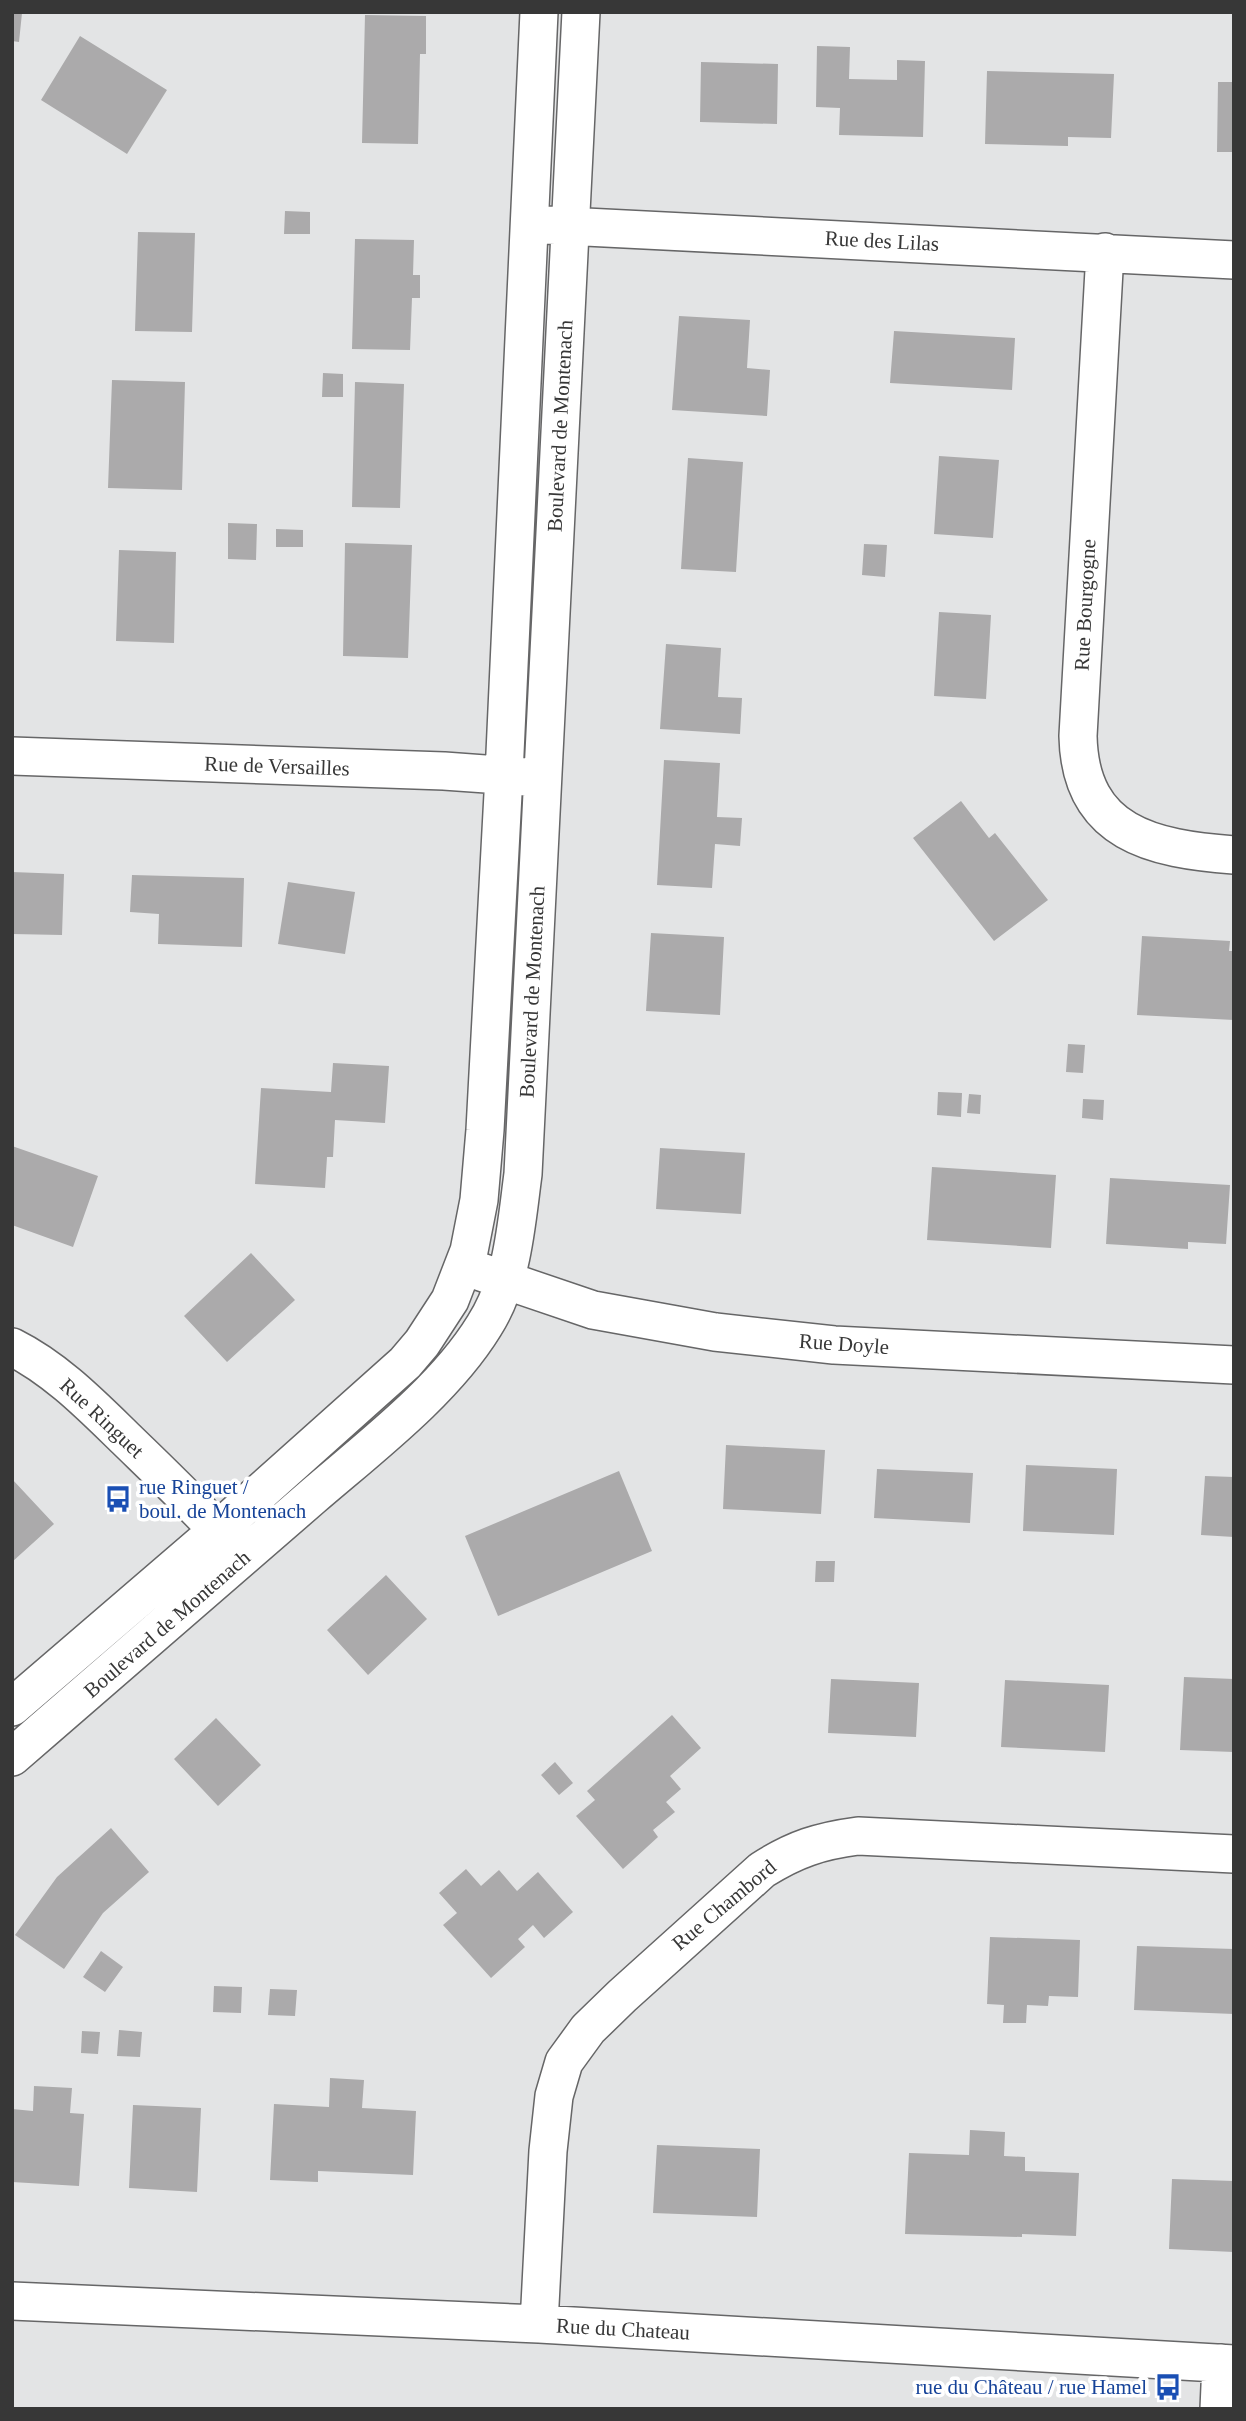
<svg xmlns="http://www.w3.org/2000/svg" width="1246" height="2421" viewBox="0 0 1246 2421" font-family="Georgia,serif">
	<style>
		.building { fill: #abaaab }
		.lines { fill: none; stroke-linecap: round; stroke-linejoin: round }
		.minor-casing { stroke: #666667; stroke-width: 40 }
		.minor { stroke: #fff; stroke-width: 37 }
		.labels { text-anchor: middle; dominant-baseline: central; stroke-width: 7; stroke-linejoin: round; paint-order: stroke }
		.street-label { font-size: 21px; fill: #373737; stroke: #fff }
		.transit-label { font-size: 21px; fill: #164399; stroke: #fff; text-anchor: start }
	</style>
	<rect width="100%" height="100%" fill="#e3e4e5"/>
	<!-- building -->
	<path class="building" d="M12,12L22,13L19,42L12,41Z
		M365,15L426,16V54H420L418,144L362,143Z
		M80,36L167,90L127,154L41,100Z
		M817,46L850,47L849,79L897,80V60L925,61L923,137L839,135L840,108L816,107Z
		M701,62L778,64L777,124L700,122Z
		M987,71L1114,74L1111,138L1068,137V146L985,144Z
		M1218,82H1234V152H1217Z
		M285,211L310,212V234H284Z
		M138,232L195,233L192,332L135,331Z
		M355,239L414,240L413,275H420V298H412L410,350L352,349Z
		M679,316L750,320L747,368L770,370L767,416L672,410Z
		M894,331L1015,338L1012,390L890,383Z
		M323,373L343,374V397H322Z
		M112,380L185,382L182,490L108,488Z
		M355,382L404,384L400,508L352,507Z
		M939,456L999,460L993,538L934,534Z
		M688,458L743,462L736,572L681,569Z
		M228,523L257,524L256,560L228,559Z
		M276,529L303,530V547H276Z
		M345,543L412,545L408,658L343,656Z
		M864,544L887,545L885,577L862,575Z
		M119,550L176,552L174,643L116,641Z
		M939,612L991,615L986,699L934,696Z
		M666,644L721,648L718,697L742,698L740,734L660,729Z
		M664,760L720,763L717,817L742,818L740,846L715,844L712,888L657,885Z
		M961,801L989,838L995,833L1048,900L994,941L913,838Z
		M12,872L64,874L62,935L12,934Z
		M132,875L244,878L242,947L158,944L159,914L130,912Z
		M288,882L355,892L345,954L278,944Z
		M651,933L724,937L720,1015L646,1011Z
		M1142,936L1230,941L1229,951H1234V1020L1137,1015Z
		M1068,1044L1085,1045L1083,1073L1066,1072Z
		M333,1063L389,1066L385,1123L335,1120L333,1157H327L325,1188L255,1184L261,1088L331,1092Z
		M938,1092L962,1093L961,1117L937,1115Z
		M969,1094L981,1095L980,1114L967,1113Z
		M1083,1099L1104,1100L1103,1120L1082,1118Z
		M12,1146L98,1176L73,1247L12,1225Z
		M660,1148L745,1153L741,1214L656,1209Z
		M932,1167L1056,1175L1051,1248L927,1240Z
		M1110,1178L1230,1185L1226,1244L1188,1242V1249L1106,1244Z
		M251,1253L295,1300L227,1362L184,1316Z
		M726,1445L825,1450L821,1514L723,1509Z
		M1026,1465L1117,1469L1114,1535L1023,1531Z
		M877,1469L973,1473L970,1523L874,1518Z
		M619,1471L652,1551L498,1616L465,1536Z
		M1205,1476L1234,1477V1537L1201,1535Z
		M12,1479L54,1524L12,1562Z
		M816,1561H835L834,1582H815Z
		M386,1575L427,1619L368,1675L327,1630Z
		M1184,1677L1234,1679V1752L1180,1750Z
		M831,1679L919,1683L916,1737L828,1733Z
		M1005,1680L1109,1685L1105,1752L1001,1747Z
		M672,1715L701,1748L670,1776L681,1789L666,1802L675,1812L653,1830L658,1837L623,1869L576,1816L595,1800L587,1791Z
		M216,1718L261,1765L218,1806L174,1759Z
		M555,1762L573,1783L559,1795L541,1775Z
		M111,1828L149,1872L103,1913L64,1969L15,1935L57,1877Z
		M466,1869L481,1886L499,1870L517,1891L538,1872L573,1912L544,1938L533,1925L518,1939L525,1947L491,1978L443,1925L457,1913L439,1893Z
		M990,1937L1080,1940L1078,1997L1049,1996L1048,2006L1027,2005L1026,2023H1003L1004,2005L987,2004Z
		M1137,1946L1234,1949V2014L1134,2010Z
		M101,1951L123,1967L105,1992L83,1977Z
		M214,1986L242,1987L241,2013L213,2012Z
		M270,1989L297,1990L295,2016L268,2015Z
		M119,2030L142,2032L140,2057L117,2056Z
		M82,2031L100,2032L98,2054L81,2053Z
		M330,2078L364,2080L362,2108L416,2111L413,2175L318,2171V2182L270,2180L274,2104L329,2107Z
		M34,2086L72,2088L70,2113L84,2114L79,2186L12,2182V2109L33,2111Z
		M133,2105L201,2108L197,2192L129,2188Z
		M970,2130L1005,2132L1004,2156L1025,2157V2171L1079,2173L1076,2236L1022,2234V2237L905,2234L909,2153L969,2155Z
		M657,2145L760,2149L757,2217L653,2213Z
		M1172,2179L1234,2181V2252L1169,2249Z"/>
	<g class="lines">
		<defs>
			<path id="minor" d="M546,225L1234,260
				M1105,252L1078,736C1080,834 1153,849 1234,855
				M12,756L444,771L527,777
				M481,1272L593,1310L715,1332L834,1345L1234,1365
				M12,1347C56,1369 91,1405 126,1439C162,1474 199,1509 233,1547
				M12,1707L218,1530L405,1363L422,1343L450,1300L469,1251L479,1200L485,1130L504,775L539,12
				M12,1757C112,1670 213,1584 312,1497C370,1447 444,1391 484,1326C513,1281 516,1226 523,1174L581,12
				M12,2301L539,2324L1234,2364
				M539,2324L548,2151L554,2096L564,2062L588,2029L622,1996L762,1870C795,1849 820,1841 858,1836L1234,1854
				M1219,2409L1221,2363"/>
		</defs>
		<!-- minor casing -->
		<use href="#minor" class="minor-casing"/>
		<!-- minor -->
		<use href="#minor" class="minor"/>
	</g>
	<!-- icons -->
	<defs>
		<symbol id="bus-bare" viewBox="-9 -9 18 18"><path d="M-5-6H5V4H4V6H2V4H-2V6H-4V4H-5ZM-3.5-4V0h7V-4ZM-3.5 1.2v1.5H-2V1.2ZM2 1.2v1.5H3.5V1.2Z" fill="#1a4fb4" stroke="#fff" stroke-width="2.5" paint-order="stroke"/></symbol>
	</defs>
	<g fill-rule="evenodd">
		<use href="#bus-bare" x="99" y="1480" width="38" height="38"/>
		<use href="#bus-bare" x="1149" y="2368" width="38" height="38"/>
	</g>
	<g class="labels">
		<!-- street labels -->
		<g class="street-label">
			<text transform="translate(882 241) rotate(3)">Rue des Lilas</text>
			<text transform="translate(560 426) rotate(-87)">Boulevard de Montenach</text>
			<text transform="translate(1085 605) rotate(-87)">Rue Bourgogne</text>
			<text transform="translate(277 766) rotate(2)">Rue de Versailles</text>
			<text transform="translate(532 992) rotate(-87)">Boulevard de Montenach</text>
			<text transform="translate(844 1344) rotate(4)">Rue Doyle</text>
			<text transform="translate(102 1418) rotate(43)">Rue Ringuet</text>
			<text transform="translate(167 1624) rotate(-41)">Boulevard de Montenach</text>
			<text transform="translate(724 1905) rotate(-40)">Rue Chambord</text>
			<text transform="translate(623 2329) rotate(3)">Rue du Chateau</text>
		</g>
		<!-- transit labels -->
		<g class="transit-label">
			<text x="139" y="1487">rue Ringuet /<tspan x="139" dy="24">boul. de Montenach</tspan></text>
			<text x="1147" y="2387" text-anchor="end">rue du Château / rue Hamel</text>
		</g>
	</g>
	<!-- border -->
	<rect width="1246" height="2421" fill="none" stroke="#373737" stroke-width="28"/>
</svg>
